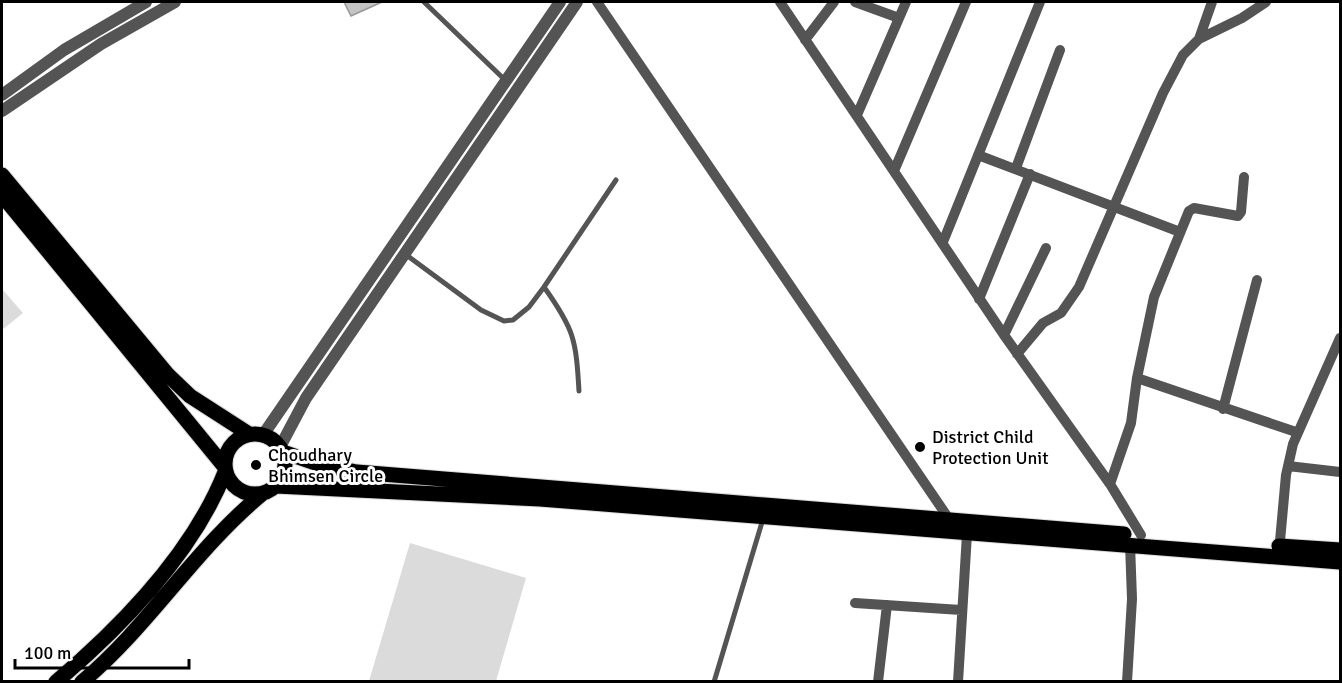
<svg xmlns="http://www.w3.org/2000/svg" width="1342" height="683" viewBox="0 0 1342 683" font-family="Signika,sans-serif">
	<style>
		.green { fill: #dbdbdb }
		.building { fill: #c4c4c4; stroke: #989898; stroke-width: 1.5 }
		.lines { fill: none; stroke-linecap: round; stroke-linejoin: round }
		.primary-casing { stroke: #dbdbdb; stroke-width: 17 }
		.service { stroke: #545454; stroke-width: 5 }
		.minor { stroke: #545454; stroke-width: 10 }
		.tertiary { stroke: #545454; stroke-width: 12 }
		.primary { stroke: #000; stroke-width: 15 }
		.poi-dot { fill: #000; stroke: #fff; stroke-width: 2 }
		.labels { text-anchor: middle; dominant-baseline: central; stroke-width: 6; stroke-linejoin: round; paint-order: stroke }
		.poi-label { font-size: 18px; fill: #000; stroke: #fff; text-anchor: start }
	</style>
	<rect width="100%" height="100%" fill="#fff"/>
	<!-- green -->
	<path class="green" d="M2,289L23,313L2,330V288Z
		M410,543L526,578L496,681H369Z"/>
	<!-- building -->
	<path class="building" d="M344,2H382L351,16Z"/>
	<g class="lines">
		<defs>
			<path id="primary" d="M2,175L168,375L190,396L249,434
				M2,195L224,466
				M225 464a30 30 0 1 1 60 0a30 30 0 1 1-60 0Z
				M283,452L321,465L357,472L1124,534
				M276,486L540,499L1340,562
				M1279,546L1340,550
				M56,682C122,626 193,553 225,472
				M82,682C149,626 195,549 262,494"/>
		</defs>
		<!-- primary casing -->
		<use href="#primary" class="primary-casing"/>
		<!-- service -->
		<path class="service" d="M424,2L505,80
			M405,254L481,310L504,321L513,320L529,307L544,287L616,180
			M544,287C574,329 576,339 579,391
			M714,682L763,519"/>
		<!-- minor -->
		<path class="minor" d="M597,2L949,519
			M780,2L1004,335L1110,484L1141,535
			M855,2L899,18
			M1199,39L1212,2
			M805,40L834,2
			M857,115L906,2
			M978,155L1180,232
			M1016,168L1060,50
			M894,171L966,2
			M943,242L1040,2
			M979,299L1030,174
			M1004,335L1046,248
			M1017,354L1043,323L1061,313L1079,287L1163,93L1183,55L1199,39L1242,18L1266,2
			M1137,378L1296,432
			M1223,409L1257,280
			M1288,466L1340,472
			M1110,484L1131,423L1137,378L1154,297L1189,211L1194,208L1238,216L1241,212L1244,177
			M1279,552L1286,475L1293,444L1340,338
			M855,603L961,610
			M878,682L887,605
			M958,682L967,534
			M1127,682L1132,599L1130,544"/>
		<!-- tertiary -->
		<path class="tertiary" d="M2,95L64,50L146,2
			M2,111L101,44L175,2
			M263,435L560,2
			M280,447L306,398L577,2"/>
		<!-- primary -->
		<use href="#primary" class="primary"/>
	</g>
	<!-- markers -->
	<g class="poi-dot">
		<circle cx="920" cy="447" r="6"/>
		<circle cx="256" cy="465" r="6"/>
	</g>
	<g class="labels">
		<!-- poi labels -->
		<g class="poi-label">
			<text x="932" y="437">District Child<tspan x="932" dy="21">Protection Unit</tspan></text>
			<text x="268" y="455">Choudhary<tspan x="268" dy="21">Bhimsen Circle</tspan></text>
		</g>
	</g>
	<!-- border -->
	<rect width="1342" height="683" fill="none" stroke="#000000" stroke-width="6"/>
	<!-- scale -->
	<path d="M15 659v9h174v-9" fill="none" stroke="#000000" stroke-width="3"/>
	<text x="24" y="659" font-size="18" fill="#000000" stroke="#ffffff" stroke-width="4.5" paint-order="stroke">100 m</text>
</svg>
